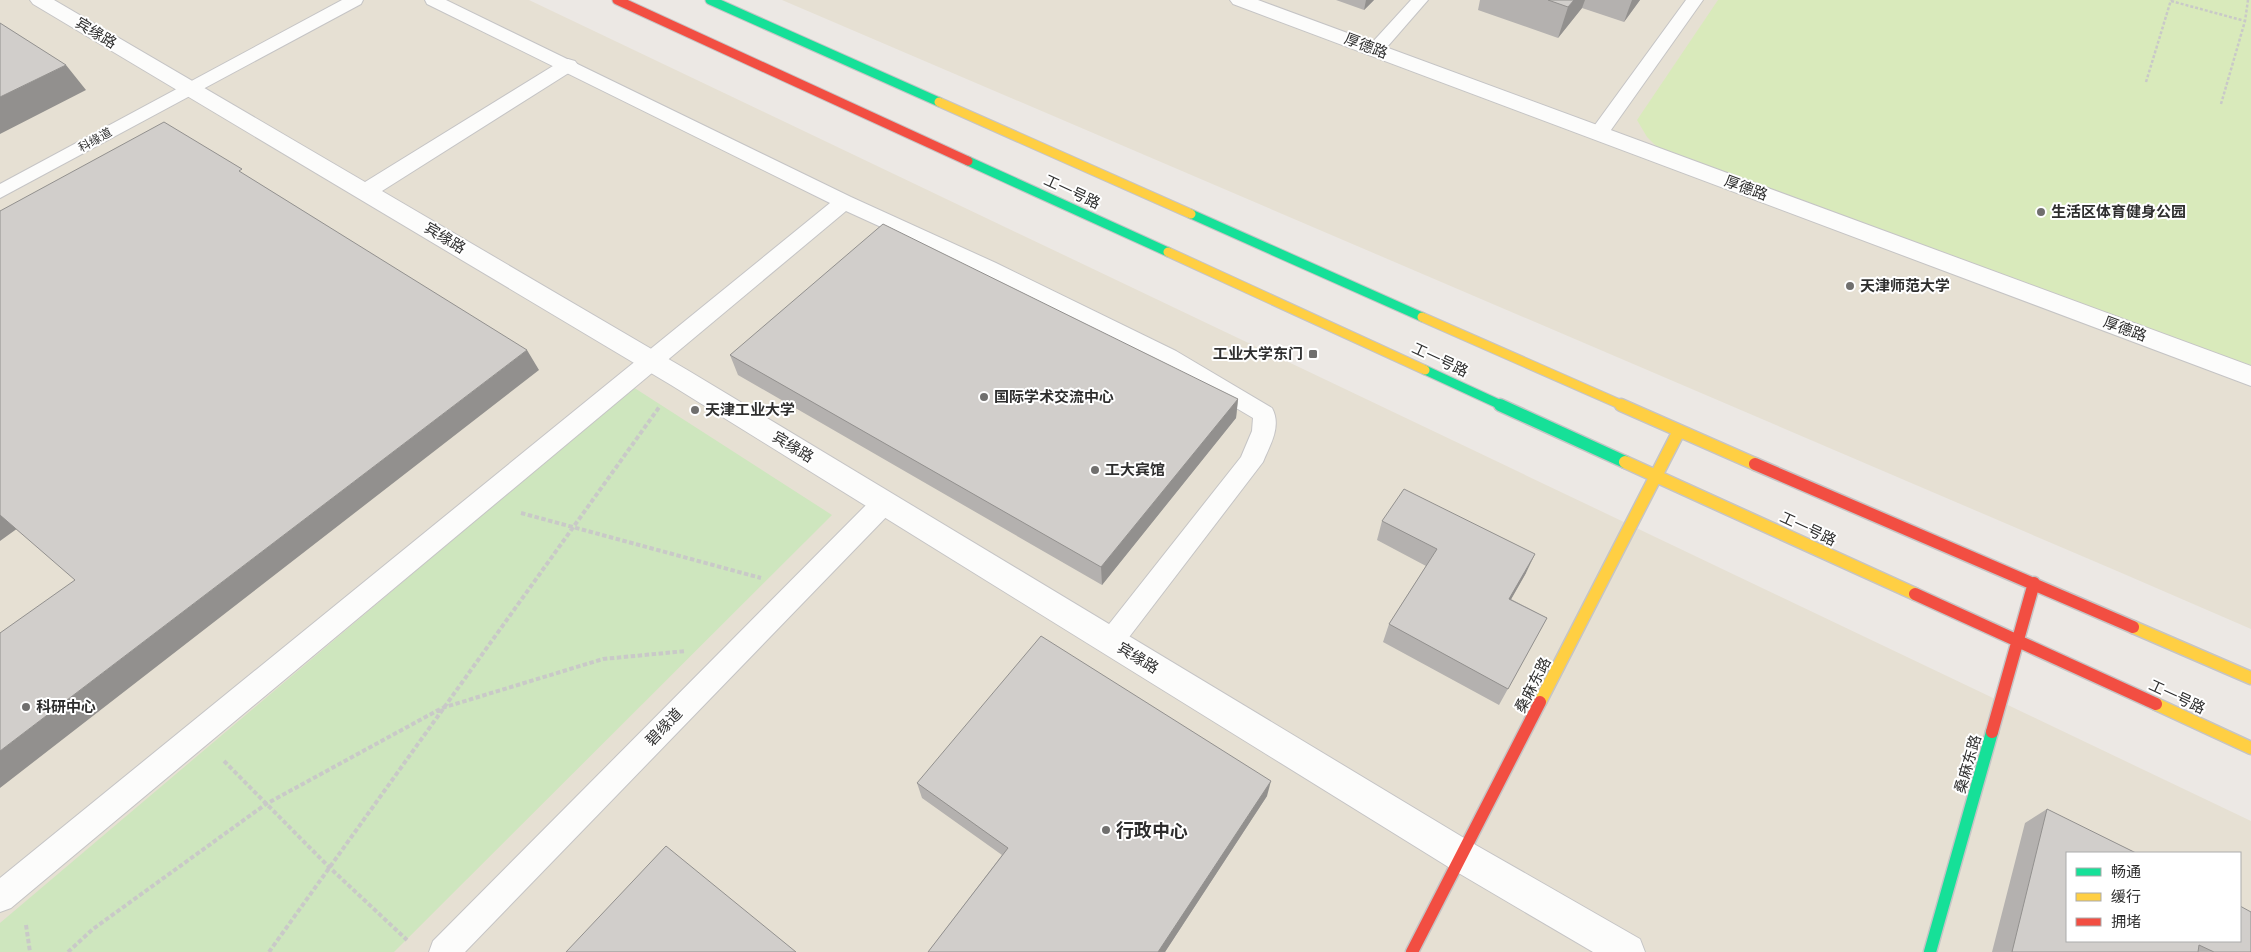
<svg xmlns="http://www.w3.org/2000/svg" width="2251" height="952" viewBox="0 0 2251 952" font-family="'Roboto Condensed','Noto Sans SC',sans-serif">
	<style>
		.education { fill: #e6e0d3; fill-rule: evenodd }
		.green { fill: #cee6be }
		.pitch { fill: #d9eabb }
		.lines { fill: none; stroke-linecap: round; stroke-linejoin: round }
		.lane-casing { stroke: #c5c4c5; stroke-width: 2 }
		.street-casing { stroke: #c5c4c5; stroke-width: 2 }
		.fast-far1-casing { stroke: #c5c4c5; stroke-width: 11 }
		.fast-casing { stroke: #c5c4c5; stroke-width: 15 }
		.slow-far1-casing { stroke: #c5c4c5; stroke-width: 11 }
		.slow-casing { stroke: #c5c4c5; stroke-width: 15 }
		.jam-far1-casing { stroke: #c5c4c5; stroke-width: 11 }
		.jam-casing { stroke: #c5c4c5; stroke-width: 15 }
		.path-far1 { stroke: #c9c9c8; stroke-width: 2.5; stroke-dasharray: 3 2; stroke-linecap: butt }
		.path { stroke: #c9c9c8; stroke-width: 4; stroke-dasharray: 4.5 2.5; stroke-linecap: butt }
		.lane { fill: #fcfcfb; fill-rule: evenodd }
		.street { fill: #fcfcfb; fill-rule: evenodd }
		.fast-far1 { stroke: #16e098; stroke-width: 9 }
		.fast { stroke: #16e098; stroke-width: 12 }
		.slow-far1 { stroke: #ffcf43; stroke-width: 9 }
		.slow { stroke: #ffcf43; stroke-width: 12 }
		.jam-far1 { stroke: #f24e42; stroke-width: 9 }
		.jam { stroke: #f24e42; stroke-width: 12 }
		.wall { fill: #b4b1af }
		.shaded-wall { fill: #92908e }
		.building { fill: #d1cecb; stroke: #92908e }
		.poi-dot { fill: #706f6e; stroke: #fff; stroke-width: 2 }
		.labels { text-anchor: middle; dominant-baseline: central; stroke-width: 4; stroke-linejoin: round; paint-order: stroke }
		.far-street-label { font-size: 12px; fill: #2e2e2e; stroke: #fff }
		.street-label { font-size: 15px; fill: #2e2e2e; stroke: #fff }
		.poi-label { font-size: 15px; font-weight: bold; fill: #2e2e2e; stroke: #fff; text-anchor: start }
		.near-poi-label { font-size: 18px; font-weight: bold; fill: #2e2e2e; stroke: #fff; text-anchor: start }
	</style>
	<rect width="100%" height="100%" fill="#ece8e4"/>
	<!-- education -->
	<path class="education" d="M0,0H529L2251,821V952H0ZM2067,853H2240V941H2067Z
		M782,0H2251V629L2117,571Z"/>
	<!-- green -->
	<path class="green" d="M633,387L832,515L394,952H0V923Z"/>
	<!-- pitch -->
	<path class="pitch" d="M1718,0H2251V366L1659,149L1647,137L1637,120Z"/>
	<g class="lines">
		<defs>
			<path id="lane" d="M342,0H363L361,4L0,198V184Z
				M425,0H446L851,197L996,263L1176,351L1272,408C1282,426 1270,445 1263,462L1120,649L1111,652L1102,649L1098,641L1102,633L1241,457L1252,431L1253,418L1160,363L982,273L846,211L11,908L0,912V878L830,203L427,4Z
				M1411,0H1428L1381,54H1369L1366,50L1369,46Z
				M1686,0H1703L1606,137H1592L1590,133L1592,129Z
				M884,493L893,496L896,503L893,510L465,952H429L433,941L875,496Z"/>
			<path id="street" d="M30,0H54L365,182L561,61L568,59L575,61L578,65L575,69L382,191L689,371L1474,844L1640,939L1645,952H1593L1450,868L671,385L33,4Z
				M1230,0H1258L2251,366V386L1233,4Z"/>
			<path id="fast-far1" d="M710,0L939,102
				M968,161L1168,252
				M1191,214L1422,317
				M1425,370L1503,406"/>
			<path id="fast" d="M1500,405L1625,462
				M1930,952L1992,732"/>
			<path id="slow-far1" d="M939,102L1191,214
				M1168,252L1425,370
				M1422,317L1624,406"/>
			<path id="slow" d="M1621,405L1755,464
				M1625,462L1915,594
				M2133,627L2251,678
				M1540,702L1679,431
				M2156,704L2251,748"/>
			<path id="jam-far1" d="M617,0L968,161"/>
			<path id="jam" d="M1755,464L2133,627
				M1915,594L2156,704
				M1992,732L2034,583
				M1412,952L1540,702"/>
		</defs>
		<!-- lane casing -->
		<use href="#lane" class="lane-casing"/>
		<!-- street casing -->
		<use href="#street" class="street-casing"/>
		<!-- fast-far1 casing -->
		<use href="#fast-far1" class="fast-far1-casing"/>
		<!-- fast casing -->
		<use href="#fast" class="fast-casing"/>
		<!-- slow-far1 casing -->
		<use href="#slow-far1" class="slow-far1-casing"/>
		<!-- slow casing -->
		<use href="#slow" class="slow-casing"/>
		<!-- jam-far1 casing -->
		<use href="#jam-far1" class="jam-far1-casing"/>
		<!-- jam casing -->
		<use href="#jam" class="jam-casing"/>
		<!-- path-far1 -->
		<path class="path-far1" d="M2171,1L2245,21
			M2146,82L2171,0
			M2221,104L2245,21L2248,0"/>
		<!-- path -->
		<path class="path" d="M521,513L761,578
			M224,761L329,867L407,940
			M26,925L30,952
			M68,952L93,929L266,804L442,708L603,659L686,651
			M269,952L660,406"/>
		<!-- lane -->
		<use href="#lane" class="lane"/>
		<!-- street -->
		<use href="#street" class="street"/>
		<!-- fast-far1 -->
		<use href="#fast-far1" class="fast-far1"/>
		<!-- fast -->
		<use href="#fast" class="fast"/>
		<!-- slow-far1 -->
		<use href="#slow-far1" class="slow-far1"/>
		<!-- slow -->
		<use href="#slow" class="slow"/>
		<!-- jam-far1 -->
		<use href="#jam-far1" class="jam-far1"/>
		<!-- jam -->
		<use href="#jam" class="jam"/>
	</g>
	<!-- wall -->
	<path class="wall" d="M1336,0H1374L1364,10Z
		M1480,0H1640L1624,22L1582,8L1558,38L1478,10Z
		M730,355L1238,399L1236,418L1102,585L738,375Z
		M1382,521L1526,573L1511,599L1547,618L1499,705L1383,642L1389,624L1426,566L1377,540Z
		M917,783L1267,796L1165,952H928L1002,855L922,798Z
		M2047,809L2251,952H1992L2025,823Z"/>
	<!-- shaded-wall -->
	<path class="shaded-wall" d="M1366,0H1374L1364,10Z
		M1574,0H1585L1582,8L1558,38L1568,7Z
		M1632,0H1640L1624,22Z
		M66,65L86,90L0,134V97Z
		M527,350L539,370L0,788V751Z
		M1238,399L1236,418L1102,585L1101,567Z
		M0,514L18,528L0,541Z
		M1535,554L1526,573L1501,617L1509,599Z
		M1271,781L1267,796L1165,952H1158Z"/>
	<!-- building -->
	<path class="building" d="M1548,0H1574L1568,7Z
		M0,23L66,65L0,97Z
		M164,122L242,169L239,171L527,350L0,751V633L75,580L0,515V211Z
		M883,224L1238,399L1101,567L730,355Z
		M1404,489L1535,554L1509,599L1547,618L1508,689L1389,624L1437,549L1382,521Z
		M1041,636L1271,781L1158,952H928L1008,848L917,783Z
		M2047,809L2136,853H2067V941H2240V906L2251,912V952H2214L2199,945L2198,952H2012Z
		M666,846L796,952H566Z"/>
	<!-- markers -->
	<g class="poi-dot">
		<circle cx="2041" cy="212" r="5"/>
		<circle cx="1850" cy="286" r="5"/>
		<rect x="1308" y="349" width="10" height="10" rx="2.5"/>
		<circle cx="984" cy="397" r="5"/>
		<circle cx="695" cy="410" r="5"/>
		<circle cx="1095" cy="470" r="5"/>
		<circle cx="26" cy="707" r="5"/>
		<circle cx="1106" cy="830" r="5"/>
	</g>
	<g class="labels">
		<!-- far-street labels -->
		<g class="far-street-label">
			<text transform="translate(95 140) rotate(-29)">科缘道</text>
		</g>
		<!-- street labels -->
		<g class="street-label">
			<text transform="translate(96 33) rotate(31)">宾缘路</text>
			<text transform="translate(1366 46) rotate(21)">厚德路</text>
			<text transform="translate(1746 188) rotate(20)">厚德路</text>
			<text transform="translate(1072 192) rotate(25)">工一号路</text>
			<text transform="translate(445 238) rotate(31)">宾缘路</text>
			<text transform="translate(2125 329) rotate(20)">厚德路</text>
			<text transform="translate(1440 360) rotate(25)">工一号路</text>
			<text transform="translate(793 447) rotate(31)">宾缘路</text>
			<text transform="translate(1808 529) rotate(25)">工一号路</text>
			<text transform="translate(1138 658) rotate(31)">宾缘路</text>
			<text transform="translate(1533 685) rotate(-63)">桑麻东路</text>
			<text transform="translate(2177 697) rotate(25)">工一号路</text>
			<text transform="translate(664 727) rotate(-46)">碧缘道</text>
			<text transform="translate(1968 764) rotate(-74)">桑麻东路</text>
		</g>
		<!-- poi labels -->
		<g class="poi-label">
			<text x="2051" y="212">生活区体育健身公园</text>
			<text x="1860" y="286">天津师范大学</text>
			<text x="1303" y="354" text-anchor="end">工业大学东门</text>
			<text x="994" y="397">国际学术交流中心</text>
			<text x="705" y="410">天津工业大学</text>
			<text x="1105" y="470">工大宾馆</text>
			<text x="36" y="707">科研中心</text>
		</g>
		<!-- near-poi labels -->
		<g class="near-poi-label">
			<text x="1116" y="830">行政中心</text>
		</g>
	</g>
	<!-- legend -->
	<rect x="2066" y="852" width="175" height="90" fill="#ffffff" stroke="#ababab"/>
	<rect x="2076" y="868" width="25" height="8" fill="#16e098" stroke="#ababab"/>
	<text x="2111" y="877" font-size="15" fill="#2e2e2e">畅通</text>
	<rect x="2076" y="893" width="25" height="8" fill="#ffcf43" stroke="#ababab"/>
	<text x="2111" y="902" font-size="15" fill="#2e2e2e">缓行</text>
	<rect x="2076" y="918" width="25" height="8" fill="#f24e42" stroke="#ababab"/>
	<text x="2111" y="927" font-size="15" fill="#2e2e2e">拥堵</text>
</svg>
